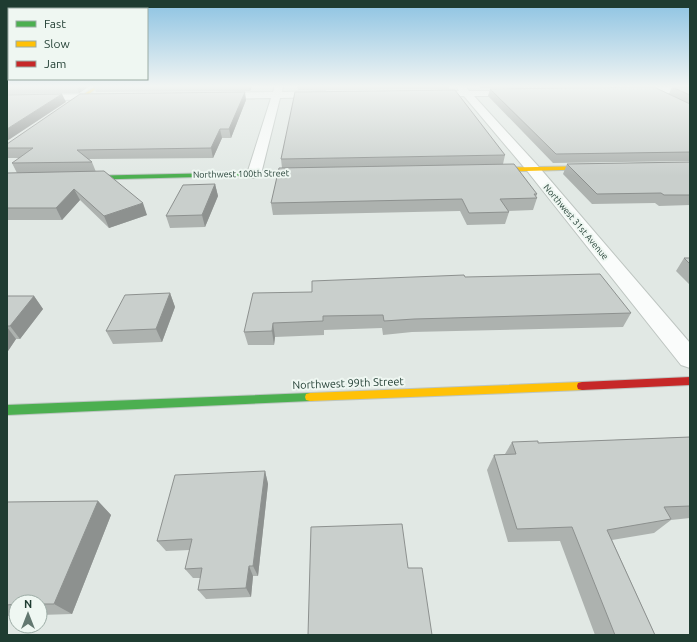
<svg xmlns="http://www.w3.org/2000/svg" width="697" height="642" viewBox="0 0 697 642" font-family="Ubuntu,sans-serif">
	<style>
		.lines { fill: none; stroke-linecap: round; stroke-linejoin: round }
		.street-casing { stroke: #bec5c1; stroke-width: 2 }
		.fast-casing { stroke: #bdc6c2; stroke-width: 2 }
		.slow-casing { stroke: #bdc6c2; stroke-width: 2 }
		.jam-casing { stroke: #bdc6c2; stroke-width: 2 }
		.street { fill: #fafcfb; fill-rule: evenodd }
		.fast { fill: #4caf50; fill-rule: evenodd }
		.slow { fill: #ffc107; fill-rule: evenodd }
		.jam { fill: #c62828; fill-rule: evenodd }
		.wall { fill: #adb2af }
		.shaded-wall { fill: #8d918f }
		.building { fill: #c9cfcc; stroke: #8d918f }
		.labels { text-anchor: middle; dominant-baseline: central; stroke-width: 4; stroke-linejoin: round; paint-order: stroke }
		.far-street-label { font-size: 9px; fill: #1f3c31; stroke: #eff7f2 }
		.street-label { font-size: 11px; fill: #1f3c31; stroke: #eff7f2 }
	</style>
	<rect width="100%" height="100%" fill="#e1e8e4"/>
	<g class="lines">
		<defs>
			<path id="street" d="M275,86H283L282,92L325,91L330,94L325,97L280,98L261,174L259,177L254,178L249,177L247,174L271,98L215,99L210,96L215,93L273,92Z
				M456,86H465L469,91H522L524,93L522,95L519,96H474L538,166L690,343V368L681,365L528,172L464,96L429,97L424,94L429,91H459Z
				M690,87V93L631,94L626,91L631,88Z
				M105,94L110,97L108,99L7,101V95Z"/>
			<path id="fast" d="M307,171L310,173L309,174L81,180L78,178L81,176Z
				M310,393L314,394L315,397L314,400L310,401L7,415V405Z"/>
			<path id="slow" d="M96,86H100L63,112H61V110Z
				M595,166L597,167V169L487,172L484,170L487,168Z
				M582,382L586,383L587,386L586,389L582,390L310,401L306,400L305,397L306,394L310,393Z"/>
			<path id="jam" d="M690,377V385L582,390L578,389L577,386L578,383L582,382Z"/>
		</defs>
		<!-- street casing -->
		<use href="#street" class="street-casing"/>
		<!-- fast casing -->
		<use href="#fast" class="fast-casing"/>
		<!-- slow casing -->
		<use href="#slow" class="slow-casing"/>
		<!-- jam casing -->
		<use href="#jam" class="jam-casing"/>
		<!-- street -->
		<use href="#street" class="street"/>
		<!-- fast -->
		<use href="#fast" class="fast"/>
		<!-- slow -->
		<use href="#slow" class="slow"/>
		<!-- jam -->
		<use href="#jam" class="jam"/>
	</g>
	<!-- wall -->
	<path class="wall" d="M7,86H90L79,93L7,94Z
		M93,86H252L250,91L96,92Z
		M297,86H449V89L298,90Z
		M478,86H682L481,88Z
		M672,87H690V161L553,163L488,96L490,89L669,94Z
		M246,100L231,138H222L213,158L89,159L92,162L96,172L147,215L109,228L80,200L62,220H7V173H17L12,163L20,158H7V144Z
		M505,155L503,164L537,194L536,197L537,198L533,210L508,211L509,212L505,224L467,225L460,211L273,215L271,203L282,168L281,159Z
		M690,162V205L659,206L655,203L592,204L563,174L567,164Z
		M215,184L218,196L205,227L170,228L166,216Z
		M684,258H690V285L676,271Z
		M465,277L631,313L623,327L412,332L383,335L382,328L324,330V335L275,337L274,345H248L244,332L312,292Z
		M170,293L175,307L162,342L113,344L106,331Z
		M7,296H34L43,309L20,339H16L8,351H7Z
		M690,437V518L671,520L654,533L612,540L655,635H595L560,541L508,542L487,470L494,455L505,454L512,442L538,443Z
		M265,471L268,484L258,576H253L251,597L206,599L198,590L201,578H193L185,569L190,550L166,551L157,541Z
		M98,501L111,515L72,614L40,615V602H16V615L7,616V502Z"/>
	<!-- shaded-wall -->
	<path class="shaded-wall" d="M77,86H90L79,93Z
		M249,86H252L250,91Z
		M245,92L246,100L231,138L229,129Z
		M62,94L66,102L7,141V129Z
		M220,129L222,138L213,158L211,148Z
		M215,184L218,196L205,227L202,215Z
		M74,189L80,200L62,220L56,208Z
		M143,203L147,215L109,228L104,216Z
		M170,293L175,307L162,342L156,329Z
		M34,296L43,309L20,339L10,326Z
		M273,323L275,337L274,345L272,331Z
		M7,327L16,339L8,351L7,350Z
		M265,471L268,484L258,576L253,566Z
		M98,501L111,515L72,614L54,604Z
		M249,566L253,576L251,597L246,588Z"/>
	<!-- building -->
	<path class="building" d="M654,87L690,104V152L556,154L490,89Z
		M672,87H690V95Z
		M455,90L505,155L281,159L295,92Z
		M245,92L229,129H220L211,148L77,150L92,162L12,163L33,148H7V144L80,94Z
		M62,94L7,129V95Z
		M690,162V195H664L661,193L597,194L567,164Z
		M514,164L537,194H534L537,198L500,199L509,212L469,213L462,199L271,203L279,168Z
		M104,171L143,203L104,216L74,189L56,208H7V173Z
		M215,184L202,215L166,216L183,185Z
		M684,258H690V264Z
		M600,274L631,313L414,319L384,321L383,315L323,316V321L273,323L272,331L244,332L253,293L312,292V281L464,275L465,277Z
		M170,293L156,329L106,331L125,295Z
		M7,296H34L10,326H7Z
		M690,437V506L664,507L671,519L607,530L655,635H615L572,527L517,529L494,455L516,454L512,442L538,441V443Z
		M265,471L253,566H249L246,588L198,590L202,568L185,569L192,539L157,541L175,475Z
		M98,501L54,604H40V602H16V604L7,605V502Z
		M402,524L408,568H422L432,635H308L311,527Z"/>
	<!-- sky -->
	<linearGradient id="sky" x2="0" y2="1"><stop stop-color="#8bc2e2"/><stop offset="0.49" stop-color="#f2f5f3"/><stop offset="1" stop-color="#f2f5f3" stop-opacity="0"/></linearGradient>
	<rect width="697" height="176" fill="url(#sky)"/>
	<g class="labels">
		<!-- far-street labels -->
		<g class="far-street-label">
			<text transform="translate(241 174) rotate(-1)">Northwest 100th Street</text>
			<text transform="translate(576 222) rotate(50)">Northwest 31st Avenue</text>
		</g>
		<!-- street labels -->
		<g class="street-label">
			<text transform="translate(348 383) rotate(-2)">Northwest 99th Street</text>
		</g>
	</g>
	<!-- border -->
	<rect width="697" height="642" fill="none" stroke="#1f3c31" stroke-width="16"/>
	<!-- legend -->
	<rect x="8" y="8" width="140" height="72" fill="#eff7f2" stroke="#9caca5"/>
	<rect x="16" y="21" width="20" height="6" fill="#4caf50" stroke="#9caca5"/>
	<text x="44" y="28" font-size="12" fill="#1f3c31">Fast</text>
	<rect x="16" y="41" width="20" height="6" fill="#ffc107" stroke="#9caca5"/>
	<text x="44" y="48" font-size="12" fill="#1f3c31">Slow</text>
	<rect x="16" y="61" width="20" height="6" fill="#c62828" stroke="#9caca5"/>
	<text x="44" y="68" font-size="12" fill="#1f3c31">Jam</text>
	<!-- north arrow -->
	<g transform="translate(28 614)"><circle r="19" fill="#eff7f2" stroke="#9caca5"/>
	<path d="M0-3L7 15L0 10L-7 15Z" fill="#637870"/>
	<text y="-6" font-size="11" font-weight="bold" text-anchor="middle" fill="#1f3c31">N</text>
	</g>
</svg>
